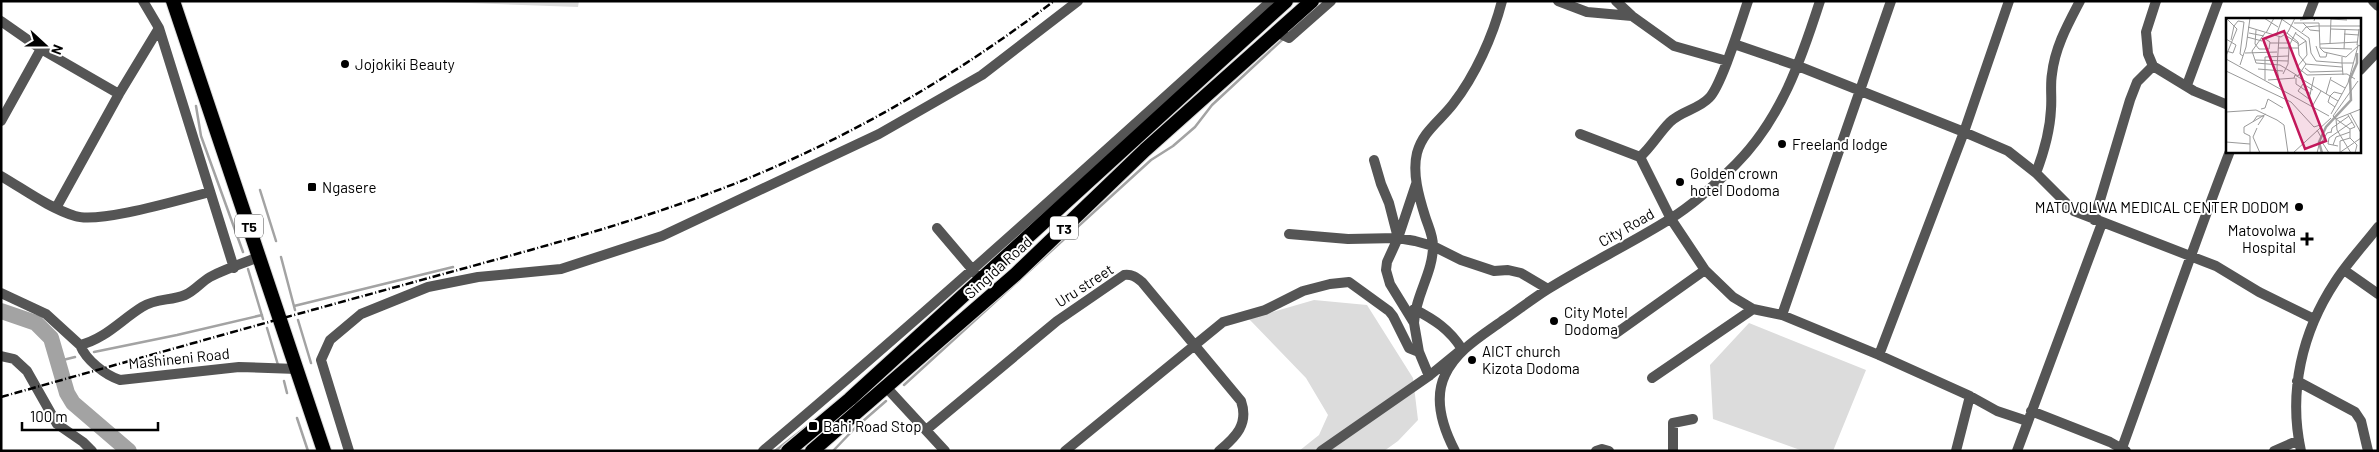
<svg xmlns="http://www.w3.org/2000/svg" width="2379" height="452" viewBox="0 0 2379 452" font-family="Barlow,sans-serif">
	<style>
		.green { fill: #dcdcdc }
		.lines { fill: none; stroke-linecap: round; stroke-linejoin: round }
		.stream { stroke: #a3a3a3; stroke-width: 2.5 }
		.river { stroke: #a3a3a3; stroke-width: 16 }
		.highway-casing { stroke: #dbdbdb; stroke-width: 16 }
		.minor { stroke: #555; stroke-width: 10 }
		.highway { stroke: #000; stroke-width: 14 }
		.rail { stroke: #000; stroke-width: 2.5; stroke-dasharray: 8 2.5 1 2.5; stroke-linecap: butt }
		.poi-dot { fill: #000; stroke: #fff; stroke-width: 2 }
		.labels { text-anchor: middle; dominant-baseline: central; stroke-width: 4; stroke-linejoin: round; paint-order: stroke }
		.shield { fill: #fff; stroke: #4c4c4c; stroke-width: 1 }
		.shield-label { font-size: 14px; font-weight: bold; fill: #000 }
		.poi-label { font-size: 15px; fill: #000; stroke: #fff; text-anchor: start }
		.street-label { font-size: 15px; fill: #000; stroke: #fff }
		.inset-river { fill: none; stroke: #a3a3a3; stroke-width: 2.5 }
		.inset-road { fill: none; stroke: #999; stroke-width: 1 }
		.view { fill: #c2185b; fill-opacity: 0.15; stroke: #c2185b; stroke-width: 2.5 }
		.inset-edge { fill: none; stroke: #000; stroke-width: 2.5 }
	</style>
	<rect width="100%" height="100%" fill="#fff"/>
	<!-- green -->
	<path class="green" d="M412,1H579L578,7Z
		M1314,300L1367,305L1413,378L1418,420L1398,441L1384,451H1299L1319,435L1328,415L1306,378L1249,319Z
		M1749,323L1866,370L1833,451H1803L1713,419L1710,365Z"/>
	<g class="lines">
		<!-- stream -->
		<path class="stream" d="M196,106L201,136L243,252
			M260,190L276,241
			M281,257L295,310
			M248,269L263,319
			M294,306L453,267
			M298,320L311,363
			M267,328L278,365
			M94,352L177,335L262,315
			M59,361L75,357
			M284,381L287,393
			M904,385L1151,160L1173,146L1195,127L1212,105L1283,39
			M297,418L308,451
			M775,451L815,420
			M833,451L855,428L886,401"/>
		<!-- river -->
		<path class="river" d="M1,311L36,323L51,338L67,393L73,403L129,451"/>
		<defs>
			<path id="highway" d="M173,1L324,451
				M788,451L850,399L1286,1
				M812,451L1016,274L1145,150L1312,1"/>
		</defs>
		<!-- highway casing -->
		<use href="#highway" class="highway-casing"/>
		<!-- minor -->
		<path class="minor" d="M143,1L159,28L234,268
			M1558,1L1587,12L1632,16L1674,46L1727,61
			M1616,1L1632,16
			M2156,1L2146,32L2148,54L2153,66L2194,91L2228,105
			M2373,1L2378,6
			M2307,19L2314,1
			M1,21L41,49L119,94
			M1278,33L1289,38L1331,1
			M1734,44L1798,66L1964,132L2008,151L2036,173L2074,211L2216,266L2259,292L2314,319
			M2360,70L2378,51
			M2187,85L2218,1
			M1,121L41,49
			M1580,134L1640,157L1671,219L1705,270L1733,297L1753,309L1782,315L1879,355L1970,396L1997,411L2027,421
			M1640,157C1652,146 1659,133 1670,122C1681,111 1699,109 1709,98C1722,85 1741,21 1748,1
			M1374,160L1381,184L1389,203L1398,238
			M2036,173C2044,152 2050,132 2051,109C2052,97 2050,85 2052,74C2055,47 2068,24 2080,1
			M1,176C25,190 49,208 75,216C99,224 182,199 210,192
			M1416,184L1398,238L1387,262L1386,270L1390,284L1414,323L1419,352L1429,376
			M56,208L119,94L159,28
			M2094,220L2130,100L2137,82L2153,66
			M937,228L977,275
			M1289,234L1348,239L1398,238L1415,241L1433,246L1461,260L1494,271L1508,270L1521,273L1548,289
			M2344,270L2378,294
			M1,293L46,314L80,345
			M1782,315L1891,1
			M1414,323C1415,296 1433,273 1433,246C1433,235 1428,226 1425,216C1419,197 1412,173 1417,153C1423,131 1440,121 1453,104C1475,76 1493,36 1502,1
			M1615,334L1705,270
			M80,345C86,360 105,375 120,380L239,367L297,369
			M80,345C105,339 121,320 142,307C156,298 170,301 185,295C195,291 201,282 210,277C225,269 243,263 259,257
			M1879,355L1964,132L2009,1
			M1,356L14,359L27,371L57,424L83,442L92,451
			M1652,378L1753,309
			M2297,381L2355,412L2361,421L2368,451
			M886,387L945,451
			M2031,411L2110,442L2126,451
			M926,430L1057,321L1124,275C1132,274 1136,277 1142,282L1241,401C1249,424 1236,437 1219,451
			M2122,448C2158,349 2192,249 2230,151
			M349,451L321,360L330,340L361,314L428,287L478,277L561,269L662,236L879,134L982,75L1078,1
			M763,451C936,305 1103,153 1271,1
			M1065,451L1223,322L1265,310L1303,291L1330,284L1349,282L1389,311L1393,316L1409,348L1419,352
			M1321,451L1429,376L1462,349C1449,329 1435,320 1414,309
			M1455,451C1443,428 1433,400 1445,375C1457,350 1480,337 1502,321C1517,311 1532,299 1548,289C1588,264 1630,244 1670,219C1694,204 1716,184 1736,164C1781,119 1801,60 1820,1
			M1596,451L1602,449L1609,451
			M1673,451V423L1693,419
			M1956,451L1970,396
			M2017,451L2102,223
			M2274,451L2299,440
			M2301,451C2288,392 2302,332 2335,282C2347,263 2364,245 2378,227"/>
		<!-- highway -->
		<use href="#highway" class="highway"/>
		<!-- rail -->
		<path class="rail" d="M1,397C133,360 264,323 396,287C511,255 628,226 739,182C851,137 957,75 1054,1"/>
	</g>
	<!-- markers -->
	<g class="poi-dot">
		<circle cx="345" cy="64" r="5"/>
		<circle cx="1782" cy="144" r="5"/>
		<circle cx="1680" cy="182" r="5"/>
		<rect x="307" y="182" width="10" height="10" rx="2.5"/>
		<circle cx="2299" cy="207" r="5"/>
		<path d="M2304.5 231.5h5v5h5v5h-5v5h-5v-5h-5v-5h5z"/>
		<circle cx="1554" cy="321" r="5"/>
		<circle cx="1472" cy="360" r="5"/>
		<rect x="808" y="421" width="10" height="10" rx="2.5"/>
	</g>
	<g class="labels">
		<!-- shield labels -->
		<g class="shield">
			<rect x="235" y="214.5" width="28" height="23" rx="4"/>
			<rect x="1050" y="216.5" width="28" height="23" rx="4"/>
		</g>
		<g class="shield-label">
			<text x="249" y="226">T5</text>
			<text x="1064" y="228">T3</text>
		</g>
		<!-- poi labels -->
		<g class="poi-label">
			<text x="355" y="64">Jojokiki Beauty</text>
			<text x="1792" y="144">Freeland lodge</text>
			<text x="1690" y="173">Golden crown<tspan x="1690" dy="17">hotel Dodoma</tspan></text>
			<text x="322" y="187">Ngasere</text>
			<text x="2289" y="207" text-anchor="end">MATOVOLWA MEDICAL CENTER DODOM</text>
			<text x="2296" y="230" text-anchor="end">Matovolwa<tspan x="2296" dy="17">Hospital</tspan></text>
			<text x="1564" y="312">City Motel<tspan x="1564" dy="17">Dodoma</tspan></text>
			<text x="1482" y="351">AICT church<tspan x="1482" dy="17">Kizota Dodoma</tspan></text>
			<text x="823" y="426">Bahi Road Stop</text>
		</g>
		<!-- street labels -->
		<g class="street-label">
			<text transform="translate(1626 227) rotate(-30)">City Road</text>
			<text transform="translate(998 267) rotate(-42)">Singida Road</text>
			<text transform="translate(1084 285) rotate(-33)">Uru street</text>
			<text transform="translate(179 358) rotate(-6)">Mashineni Road</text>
		</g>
	</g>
	<!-- overview -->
	<g transform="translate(2226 18)">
		<rect width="135" height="135" fill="#fff"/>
		<path class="inset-river" d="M96,135L93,124L100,109L125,82L124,61L131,45V35"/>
		<path class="inset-road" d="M0,0L11,11L0,38M38,0L52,9M54,0L83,20L85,35L90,43L116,45L117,57M105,1L121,2M74,2L89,0L88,3M68,5H93L94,30L98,34L120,39L132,28M77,5L84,12L94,13M22,9L55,19L62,14L69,0M105,11L133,12M133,11L131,27L135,28M30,12L29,26L33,31H43L44,24L38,20M76,14L80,9L91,8H134M23,15L38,18M39,15L26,33L30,45L54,47L72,58L80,46L73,37L72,24L61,15M40,15L48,0M69,15L80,23L72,28M118,16L133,17M59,17L73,26M50,18L56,1M21,19L36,23M0,21L10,27L7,35L0,33M5,22L8,8L12,3L18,4L14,36L17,38M80,23L81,37L71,49L81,57L121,56L129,61M44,25H62M94,26L132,24M104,26L105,0M90,28L94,39H100L101,35M52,30H72M62,30L70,14M94,30L126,31M118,31L119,12M19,35L51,34M116,39V45H127M0,41L103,98M29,42L62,43M79,46L116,49M14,47L20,29L24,0M51,50L53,19M51,50L54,69M79,50L84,54L117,53M32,51L57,53M0,53L65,84L88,109L94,107M57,56L62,46L63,30M68,60L69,57L112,83M70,60V66L85,76M39,62V39L62,38M42,62L69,60M105,62L119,70M100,76L105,59M83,81L72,73L77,66L87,72M83,81L88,59M87,87L95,73M109,89L102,84L104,78L108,74L116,76M35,91L39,90L42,81L57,90M0,94L30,92L51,102L58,107L62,135M124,95L135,115M105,96L122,65L132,28M122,97L129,109L124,111M107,98L110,101L135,91M107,98L132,63M110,101L111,112L125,135M110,101L124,111V120M27,104L31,98H38L32,107M31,110L27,119L34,135M105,115L106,110L123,98M124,120L131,127L129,135M0,124L24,126M107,127L110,119L124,114M112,128L102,126L103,120L126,104M114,134V123L124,120M24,135V118L18,115V109L40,96M67,135L105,100M91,135L95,119L91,112M103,135L96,124L101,115L105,114M113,135L135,120"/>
		<path class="view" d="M58,13L100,123L79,131L37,21Z"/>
		<rect width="135" height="135" class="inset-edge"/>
	</g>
	<!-- border -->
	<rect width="2379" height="452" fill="none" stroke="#000000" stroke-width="5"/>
	<!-- north arrow -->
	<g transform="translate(45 45) rotate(111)" stroke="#ffffff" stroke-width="4" paint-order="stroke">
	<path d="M0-4L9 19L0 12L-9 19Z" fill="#000000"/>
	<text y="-8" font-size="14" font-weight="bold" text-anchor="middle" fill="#000000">N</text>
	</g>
	<!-- scale -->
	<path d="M22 422v8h136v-8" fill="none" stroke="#000000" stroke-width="2.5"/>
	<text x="30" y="422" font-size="15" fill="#000000" stroke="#ffffff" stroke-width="4" paint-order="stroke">100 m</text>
</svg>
